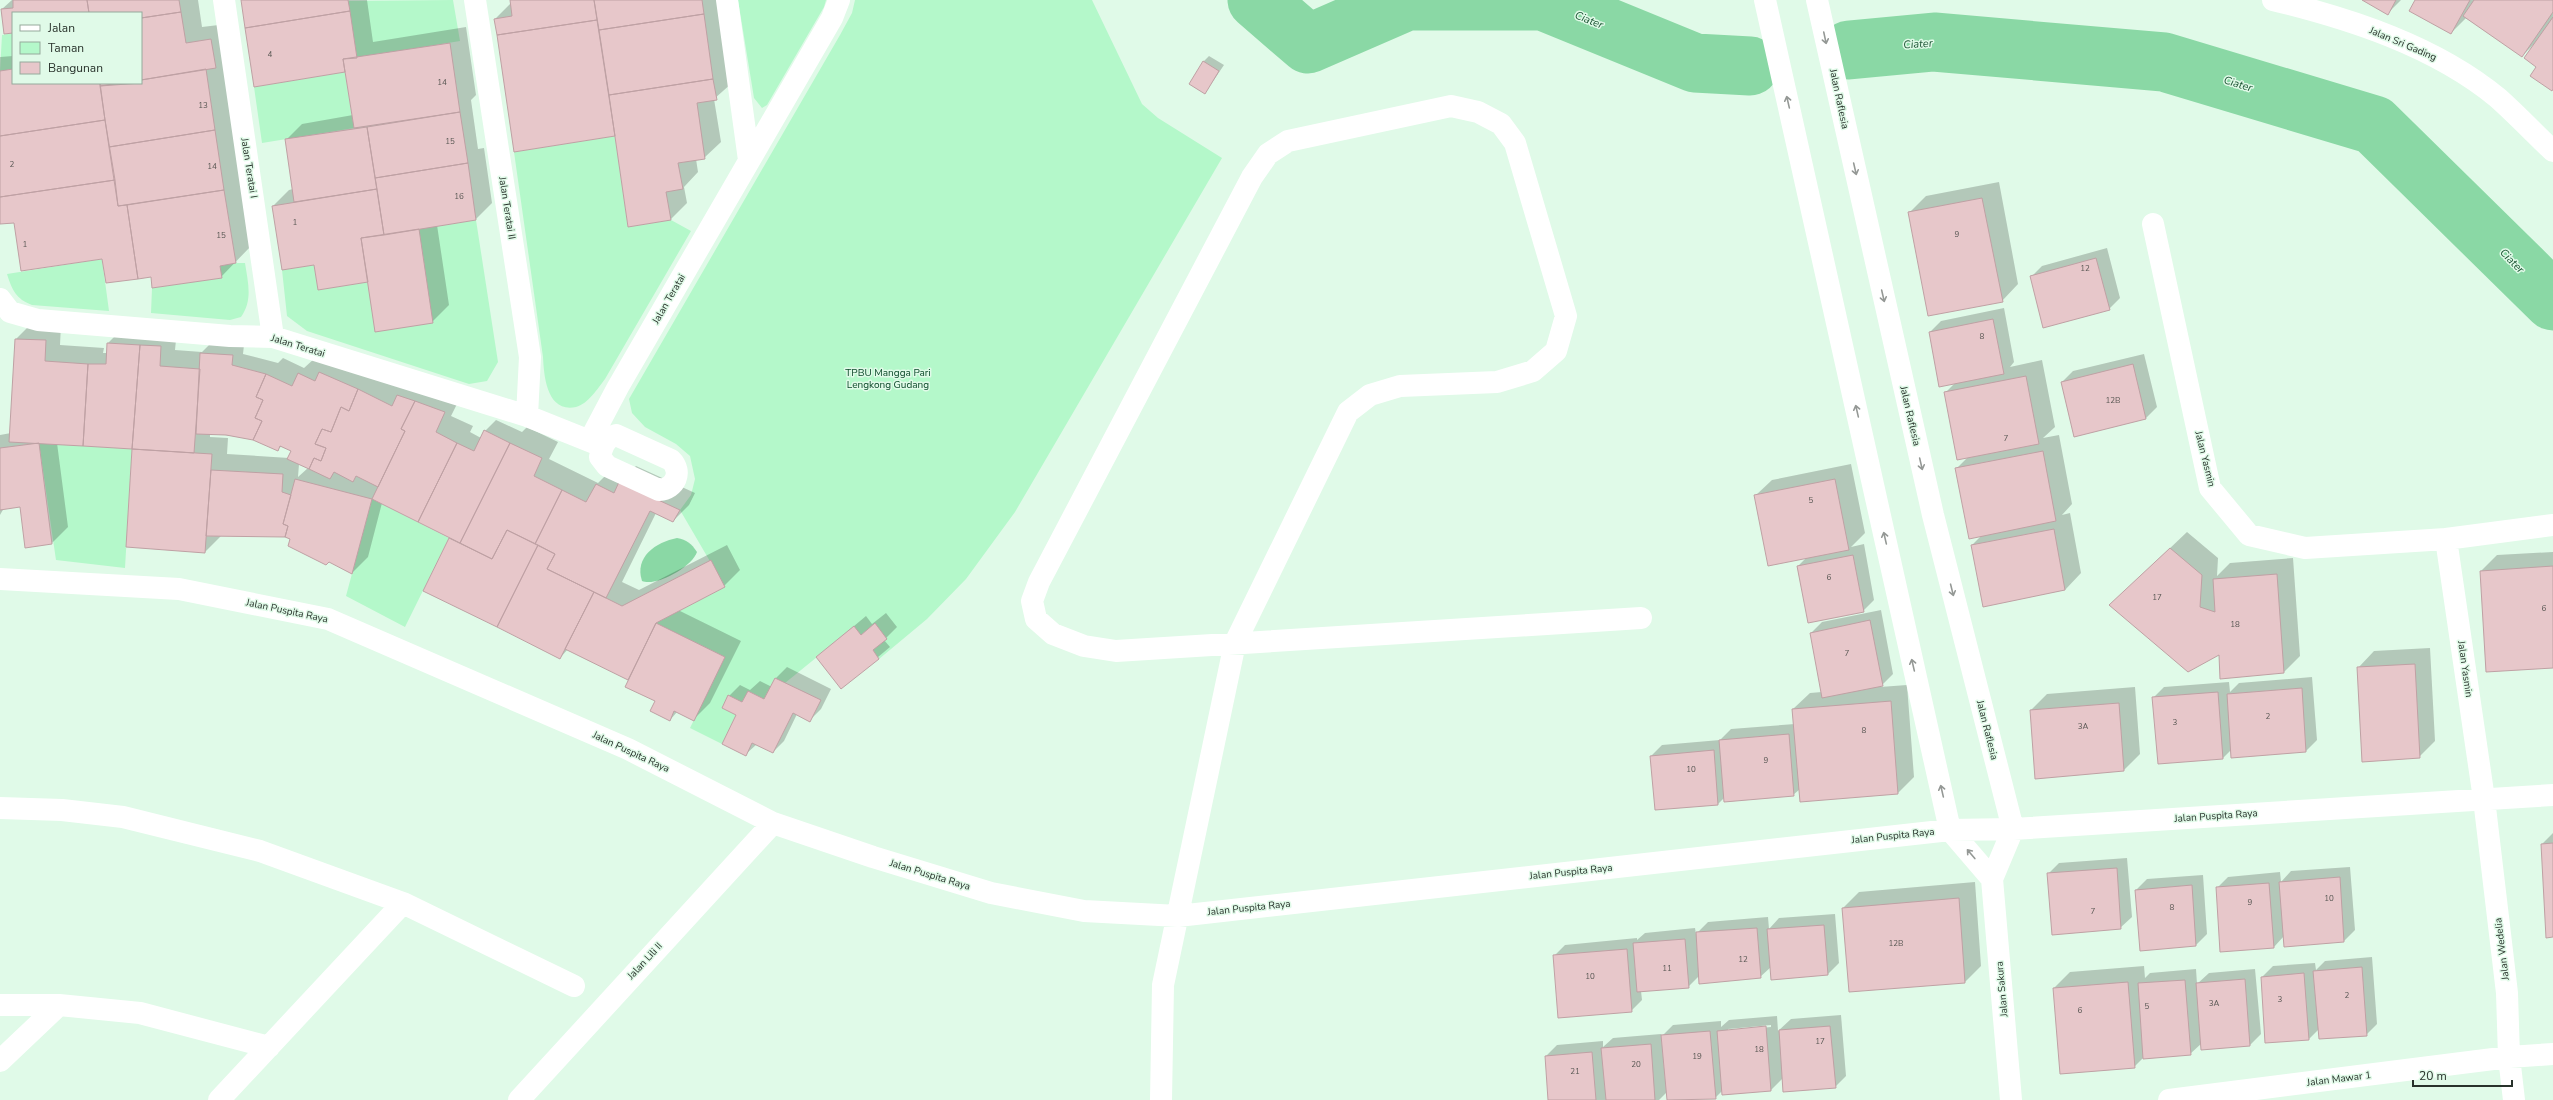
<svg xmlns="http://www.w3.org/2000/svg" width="2553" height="1100" viewBox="0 0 2553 1100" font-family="'Nunito Sans',sans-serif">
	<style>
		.green { fill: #b4f8ca }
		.water { fill: #8ad8a5 }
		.shadow { fill: #0003; fill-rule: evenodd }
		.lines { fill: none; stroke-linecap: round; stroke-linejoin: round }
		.river { stroke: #8ad8a5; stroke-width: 59 }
		.building { fill: #e7c7ca; stroke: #bfa1a4 }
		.minor { stroke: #fff; stroke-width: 22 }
		.oneway { stroke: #949895 }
		.labels { text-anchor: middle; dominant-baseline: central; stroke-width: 3; stroke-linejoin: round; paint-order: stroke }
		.number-label { font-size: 8px; fill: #585753 }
		.street-label { font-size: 10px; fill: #28322b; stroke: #e0fae8 }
		.park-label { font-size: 10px; fill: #0a4828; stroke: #e0fae8 }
		.water-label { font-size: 11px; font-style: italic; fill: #1b5433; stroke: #e0fae8 }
	</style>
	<rect width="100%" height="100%" fill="#e0fae8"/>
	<!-- green -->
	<path class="green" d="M453,0L460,41L357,58L348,1Z
		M738,0H826L824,7L767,105L762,108L754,98Z
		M855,0H1092L1142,104L1158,118L1222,158L1015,512L966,579L927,619L879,659L873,650L875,623L861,635L854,627L785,683L775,678L764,699L748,691L742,702L728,696L722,708L736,715L722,744L690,728L725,657L656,623L725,587L680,510L691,495L695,479L690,456L676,444L645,427L632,413L629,399L840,35L852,13Z
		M13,33V69L0,71L2,35Z
		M345,72L354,128L262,143L254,87Z
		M615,136L628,227L671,220L691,231L605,379C598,388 588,404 576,407C547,413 544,377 543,357L514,152Z
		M476,220L498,362L487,381L469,384L307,331L287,316L282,270L314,265L318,290L368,282L419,229Z
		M102,259L109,311L32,305C16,299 12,290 7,274Z
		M236,263H245C248,283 253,300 241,317L230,320L151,313L152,288L221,278L220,266Z
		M39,443L132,449L125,568L56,560Z
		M372,499L449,538L405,627L346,596Z"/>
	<!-- water -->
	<path class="water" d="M677,538C687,540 691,543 697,552C692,567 656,587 642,581C634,557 656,542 677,538Z"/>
	<!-- shadow -->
	<path class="shadow" d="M12,0H198L202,27L227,24L251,246L221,277L152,276L15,222L0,223V57L13,56V83H141V13H13V32L2,9Z
		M242,0H367L373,42L466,27L476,95L471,100L478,149L484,148L492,203L476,219L437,225L449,305L432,322L369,281L315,264L273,206L289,190L293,189L286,140L302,124L353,115L346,70L255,85Z
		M511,0H720L732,83L714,99L721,142L704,158L696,159L698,172L684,187L687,203L671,219L616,135L495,19L511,3Z
		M2364,0H2401L2388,13Z
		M2416,0H2553V88L2537,67L2534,44L2522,56L2466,18L2451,33Z
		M1209,56L1224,65L1205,93L1203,62Z
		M1999,182L2018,284L2002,301L1909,213L1926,196Z
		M2107,248L2120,298L2109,309L2031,277L2042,266Z
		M2004,308L2014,362L2010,367L2042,360L2055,427L2043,438L2059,435L2072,504L2062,515L2070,513L2081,573L2065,590L1984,606L1972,545L1982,535L1956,469L1968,457L1945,393L1956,382L1930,332L1941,321Z
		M32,323L61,324L60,345L104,348L103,353H107L108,343L119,332L177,330L175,350L202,352L212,342L244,345L243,354L278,363L283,358L304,368L315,358L461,396L451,416L473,426L470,432L481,438L485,431L496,420L522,432L527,427L558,442L549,459L598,483L613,468L627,475L636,466L695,493L689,505L673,521L656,513L622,582L639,590L727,545L740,570L724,586L678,610L741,641L710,703L693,720L677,712L670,720L656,701L629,680L568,649L560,658L425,590L451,537L382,503L368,557L352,573L285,536L222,535L205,552L134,446L57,443L68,527L52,543L21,506L4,508L0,515V435L11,433L16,339ZM210,433L254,439L278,449L282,446L292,450L289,458L227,454L228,438L210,437ZM299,464L308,468L298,477Z
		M2144,354L2157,407L2146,418L2075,436L2062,382L2073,371Z
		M1851,464L1865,533L1851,547L1864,544L1874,600L1863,611L1798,566L1807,557L1755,496L1772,480Z
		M2187,532L2218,558L2217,576L2230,563L2293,558L2300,656L2284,672L2219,654L2127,589Z
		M2553,552V667L2481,571L2497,555Z
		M1881,610L1893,674L1880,687L1907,685L1914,777L1898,793L1800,789L1793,795L1725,797L1718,804L1651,756L1662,745L1720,740L1731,729L1795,724L1793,709L1810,693L1822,692L1811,633L1822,622Z
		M886,613L897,627L884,640L890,647L841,688L817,657L866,616L872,624Z
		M2430,648L2435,741L2419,757L2358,668L2374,651Z
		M787,667L831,689L821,709L810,720L797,714L784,741L773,752L757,744L746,754L737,715L729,696L740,685L750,690L760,681L772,687L776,678Z
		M2312,677L2317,740L2306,751L2232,749L2223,758L2153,698L2164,687L2229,682L2230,692L2239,683Z
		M2135,687L2140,754L2124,770L2031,710L2047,694Z
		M2553,833V936L2542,844Z
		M2127,858L2132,917L2120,928L2048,874L2059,863Z
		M2350,867L2355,930L2344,941L2284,936L2274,947L2217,888L2228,877L2280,872L2281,882L2291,871Z
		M2203,875L2207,934L2196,945L2136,890L2147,879Z
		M1975,882L1981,966L1965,982L1850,991L1843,908L1859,892Z
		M1835,914L1839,963L1828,974L1771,967L1760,977L1700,975L1688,987L1641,991L1642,1000L1631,1011L1554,956L1565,945L1637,938V940L1645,933L1695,928L1696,934L1708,922L1768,917L1769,929L1779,918Z
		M2372,957L2377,1024L2366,1035L2319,1029L2309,1039L2262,977L2273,966L2315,963L2316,970L2325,961Z
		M2144,966L2145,978L2150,973L2196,969L2197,984L2209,973L2255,969L2261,1034L2250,1045L2202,1043L2190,1054L2143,1058L2134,1067L2054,988L2070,972Z
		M1841,1015L1846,1076L1835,1087L1783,1078L1771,1090L1722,1091L1715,1098L1668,1100L1667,1092L1659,1100H1549L1546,1056L1557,1045L1603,1041V1047L1613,1038L1661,1034L1662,1036L1673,1025L1721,1021V1027L1729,1020L1777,1016L1778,1031L1791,1019ZM1771,1025V1027L1728,1031V1029Z"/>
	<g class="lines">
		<!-- river -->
		<path class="river" d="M1257,0L1308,44L1407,1H1543L1695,63L1750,66
			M1849,50L1934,42L2164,62L2374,125L2553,301"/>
	</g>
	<!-- building -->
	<path class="building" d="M13,0H87L89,13H13V33L4,34L1,9L13,8Z
		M87,0H179L181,12L141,18V13H89Z
		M241,0H348L350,11L245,28Z
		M510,0H594L597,20L497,35L494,19L512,16Z
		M594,0H702L704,14L599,30Z
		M2362,0H2396L2388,15Z
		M2415,0H2470L2451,34L2409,11Z
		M2474,0H2553V12L2522,57L2463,16Z
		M350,11L357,58L343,59L345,72L254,87L245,28Z
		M181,12L186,43L211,39L216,68L141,80V18Z
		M704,14L713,79L609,95L599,30Z
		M2553,17V89L2552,91L2530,76L2536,67L2524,58Z
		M597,20L615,136L514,152L497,35Z
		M450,43L460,112L354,128L343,59Z
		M1203,61L1219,71L1205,94L1189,84Z
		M13,69V83H100L105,120L0,136V71Z
		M206,69L215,130L109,147L100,86L141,83V80Z
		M713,79L717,100L697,103L705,159L678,163L683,189L666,192L671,220L628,227L609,95Z
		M100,83H119L100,86Z
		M460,112L468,163L375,178L367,127Z
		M105,120L115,180L0,197V136Z
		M367,127L377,189L294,202L285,139Z
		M215,130L224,190L118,206L109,147Z
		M468,163L476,220L384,235L375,178Z
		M115,180L118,206L127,205L138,279L106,283L102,259L21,271L14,223L0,224V197Z
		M377,189L384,235L361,238L368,282L318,290L314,265L282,270L272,206Z
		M224,190L236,263L220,266L222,278L152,288L151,277L138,279L127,205Z
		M1982,198L2003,302L1928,316L1908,212Z
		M419,229L433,323L375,332L361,238Z
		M2096,258L2110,310L2043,328L2030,276Z
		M1993,319L2004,374L1939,387L1929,332Z
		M15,339L46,340L45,361L88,364L83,446L9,442Z
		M107,343L140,345L132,449L83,446L88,364H106Z
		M140,345L161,346L160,366L200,369L194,453L132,449Z
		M200,353L233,355L232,365L266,374L256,397L263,400L255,418L262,421L253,440L226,435L196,434Z
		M2133,364L2146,419L2074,437L2061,382Z
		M319,372L358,389L349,411L341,407L331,432L322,429L315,444L326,448L321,461L314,458L309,469L287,459L291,451L280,446L278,451L253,440L262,421L255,418L263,400L256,397L266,374L292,386L298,373L315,381Z
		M2026,376L2039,444L1957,460L1944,392Z
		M358,389L392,406L397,395L415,401L401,429L405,431L378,487L356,476L353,482L334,472L330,479L309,469L314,458L321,461L326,448L315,444L322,429L331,432L341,407L349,411Z
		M415,401L445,412L436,432L457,443L418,522L372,499L405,431L401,429Z
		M484,430L510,443L460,543L418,522L457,443L474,451Z
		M39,443L52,544L25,548L20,507L0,510V448Z
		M510,443L542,458L534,476L562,490L535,544L507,530L492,559L460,543Z
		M132,449L212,454L205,553L126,547Z
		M2043,451L2056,521L1969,539L1955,468Z
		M211,470L283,474L282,492L291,495L283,524L288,526L285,537L206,536Z
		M295,479L372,499L352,574L329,562L326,565L288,546L290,539L285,537L288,526L283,524Z
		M1835,479L1849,550L1768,566L1754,495Z
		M619,482L680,510L673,522L650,511L606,598L547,569L555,554L535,544L562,490L586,502L596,484L614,493Z
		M2054,529L2065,590L1983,607L1971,545Z
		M507,530L538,545L497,627L423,591L449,538L492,559Z
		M538,545L555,554L547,569L594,592L560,659L497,627Z
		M2170,548L2202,575L2200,607L2215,612L2213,579L2277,574L2284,673L2220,679L2219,655L2188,672L2109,605Z
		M1853,555L1864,612L1808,623L1797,566Z
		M711,560L725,587L656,623L628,680L565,649L594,592L622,606Z
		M2553,566V668L2486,672L2480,571Z
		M1870,620L1883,686L1822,698L1810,633Z
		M656,623L725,657L694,721L674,711L670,721L650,711L655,701L625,687Z
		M875,623L887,639L873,650L879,659L841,689L816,657L854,626L861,635Z
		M2415,664L2420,758L2362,762L2357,667Z
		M775,678L821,700L810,722L793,713L773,753L752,743L746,756L722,744L736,715L722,708L728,695L742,702L748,691L764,699Z
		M2302,688L2306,752L2231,758L2227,694Z
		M2218,692L2223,759L2158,764L2152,697Z
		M1891,701L1898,794L1800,802L1792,709Z
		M2119,703L2124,771L2035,779L2030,710Z
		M1789,734L1794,796L1724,802L1719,740Z
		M1714,750L1718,805L1655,810L1650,756Z
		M2553,843V937L2546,938L2541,844Z
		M2117,868L2121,929L2052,935L2047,873Z
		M2340,877L2344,942L2284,947L2279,882Z
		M2269,883L2274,948L2220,952L2216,887Z
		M2192,885L2196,946L2140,951L2135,890Z
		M1959,898L1965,983L1849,992L1842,908Z
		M1824,925L1828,975L1771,980L1767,929Z
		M1757,928L1761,978L1699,984L1696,932Z
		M1685,939L1689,988L1637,992L1633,943Z
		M1627,949L1632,1012L1558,1018L1553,955Z
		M2362,967L2367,1036L2319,1039L2313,971Z
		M2304,973L2309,1040L2265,1043L2261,977Z
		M2245,979L2250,1046L2201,1050L2196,983Z
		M2185,980L2191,1055L2143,1059L2138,983Z
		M2128,982L2135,1068L2060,1074L2053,988Z
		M1766,1026L1771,1091L1722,1095L1717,1031Z
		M1830,1026L1836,1088L1783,1092L1779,1030Z
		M1710,1031L1716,1099L1667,1100L1661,1035Z
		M1651,1044L1655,1100H1606L1601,1048Z
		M1592,1052L1596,1100H1548L1545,1056Z"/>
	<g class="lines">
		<!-- minor -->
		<path class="minor" d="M224,0L273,337
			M475,0L530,357L527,416
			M727,0L749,160
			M1765,0L1950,830L1992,879
			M1817,0L1933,515L2013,829L1992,879L2011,1100
			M2273,0C2351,19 2435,46 2498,98C2517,115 2535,134 2553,151
			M2153,224L2210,488L2249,535L2305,548L2446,539L2553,525
			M0,299L10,312L38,320L230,336L273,337L527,416L602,446
			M616,435L671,460C683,472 675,489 659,490L607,466L600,457C602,447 605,438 616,435Z
			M590,440L618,387L832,18L839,0
			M2446,539L2484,799L2507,993L2509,1057L2514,1100
			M0,579L179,589L328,619L628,749L773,823L873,857L991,893L1084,911L1178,916L1950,830L2013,829L2553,795
			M0,808L62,810L123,817L260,851L403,903L574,986
			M0,1005H59L140,1013L269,1047
			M0,1061L59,1005
			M219,1100L403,903
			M519,1100L773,823
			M1161,1100L1163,985L1235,643L1348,412L1370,395L1400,386L1497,382L1533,371L1556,351L1566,316L1515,143L1501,124L1478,112L1451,106L1288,141L1268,154L1252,177L1039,582L1032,601L1036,619L1053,634L1084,646L1116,651L1641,618
			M2169,1100L2509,1057L2553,1054"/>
	</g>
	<!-- one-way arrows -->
	<defs><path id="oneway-shaft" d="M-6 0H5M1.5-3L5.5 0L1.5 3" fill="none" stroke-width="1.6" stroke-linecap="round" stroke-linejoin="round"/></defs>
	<g class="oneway">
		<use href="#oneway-shaft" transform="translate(1825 38) rotate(78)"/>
		<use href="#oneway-shaft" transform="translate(1788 102) rotate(-103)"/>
		<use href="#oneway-shaft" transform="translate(1855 169) rotate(77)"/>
		<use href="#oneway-shaft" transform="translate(1883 296) rotate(77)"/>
		<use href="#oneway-shaft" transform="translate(1857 411) rotate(-103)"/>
		<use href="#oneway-shaft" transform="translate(1921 464) rotate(77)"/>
		<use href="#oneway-shaft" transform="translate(1885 538) rotate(-103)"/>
		<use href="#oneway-shaft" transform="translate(1952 590) rotate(76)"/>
		<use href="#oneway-shaft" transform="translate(1913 665) rotate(-103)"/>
		<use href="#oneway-shaft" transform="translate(1942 791) rotate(-103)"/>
		<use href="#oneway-shaft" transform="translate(1971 854) rotate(-130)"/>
	</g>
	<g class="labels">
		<!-- number labels -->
		<g class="number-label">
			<text x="270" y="54">4</text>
			<text x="442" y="82">14</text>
			<text x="203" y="105">13</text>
			<text x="450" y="141">15</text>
			<text x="12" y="164">2</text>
			<text x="212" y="166">14</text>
			<text x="459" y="196">16</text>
			<text x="295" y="222">1</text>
			<text x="1957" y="234">9</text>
			<text x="221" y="235">15</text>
			<text x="25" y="244">1</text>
			<text x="2085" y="268">12</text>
			<text x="1982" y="336">8</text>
			<text x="2113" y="400">12B</text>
			<text x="2006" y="438">7</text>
			<text x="1811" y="500">5</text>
			<text x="1829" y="577">6</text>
			<text x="2157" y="597">17</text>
			<text x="2544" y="608">6</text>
			<text x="2235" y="624">18</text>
			<text x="1847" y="653">7</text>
			<text x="2268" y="716">2</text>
			<text x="2175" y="722">3</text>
			<text x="2083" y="726">3A</text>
			<text x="1864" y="730">8</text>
			<text x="1766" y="760">9</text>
			<text x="1691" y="769">10</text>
			<text x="2329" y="898">10</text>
			<text x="2250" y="902">9</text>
			<text x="2172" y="907">8</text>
			<text x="2093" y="911">7</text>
			<text x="1896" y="943">12B</text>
			<text x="1743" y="959">12</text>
			<text x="1667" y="968">11</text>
			<text x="1590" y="976">10</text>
			<text x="2347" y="995">2</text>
			<text x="2280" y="999">3</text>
			<text x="2214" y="1003">3A</text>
			<text x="2147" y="1006">5</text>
			<text x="2080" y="1010">6</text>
			<text x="1820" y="1041">17</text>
			<text x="1759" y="1049">18</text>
			<text x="1697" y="1056">19</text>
			<text x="1636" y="1064">20</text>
			<text x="1575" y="1071">21</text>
		</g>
		<!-- street labels -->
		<g class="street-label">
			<text transform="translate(2403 44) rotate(23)">Jalan Sri Gading</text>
			<text transform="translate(1839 99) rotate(78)">Jalan Raflesia</text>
			<text transform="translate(249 168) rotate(81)">Jalan Teratai I</text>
			<text transform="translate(507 208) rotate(81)">Jalan Teratai II</text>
			<text transform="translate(669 299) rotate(-60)">Jalan Teratai</text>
			<text transform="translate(298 346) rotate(17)">Jalan Teratai</text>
			<text transform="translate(1910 416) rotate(77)">Jalan Raflesia</text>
			<text transform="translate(2205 459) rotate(76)">Jalan Yasmin</text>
			<text transform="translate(287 611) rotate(12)">Jalan Puspita Raya</text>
			<text transform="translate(2465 669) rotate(82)">Jalan Yasmin</text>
			<text transform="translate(1987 730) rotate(76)">Jalan Raflesia</text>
			<text transform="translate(631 752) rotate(25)">Jalan Puspita Raya</text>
			<text transform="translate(2216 816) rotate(-4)">Jalan Puspita Raya</text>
			<text transform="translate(1893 836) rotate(-6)">Jalan Puspita Raya</text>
			<text transform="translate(1571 872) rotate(-6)">Jalan Puspita Raya</text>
			<text transform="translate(930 875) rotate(17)">Jalan Puspita Raya</text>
			<text transform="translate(1249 908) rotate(-6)">Jalan Puspita Raya</text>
			<text transform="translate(2502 949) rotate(-97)">Jalan Wedelia</text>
			<text transform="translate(645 961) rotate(-47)">Jalan Lili II</text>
			<text transform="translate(2002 989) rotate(-95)">Jalan Sakura</text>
			<text transform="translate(2339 1079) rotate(-7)">Jalan Mawar 1</text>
		</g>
		<!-- park labels -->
		<g class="park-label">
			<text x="888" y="373">TPBU Mangga Pari<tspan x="888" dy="12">Lengkong Gudang</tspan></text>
		</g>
		<!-- water labels -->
		<g class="water-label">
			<text transform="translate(1589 20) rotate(22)">Ciater</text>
			<text transform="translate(1918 44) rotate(-4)">Ciater</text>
			<text transform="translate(2238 84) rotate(17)">Ciater</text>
			<text transform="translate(2512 261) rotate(45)">Ciater</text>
		</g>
	</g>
	<!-- legend -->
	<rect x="12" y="12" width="130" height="72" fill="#e0fae8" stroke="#96aa9c"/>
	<rect x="20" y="25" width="20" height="6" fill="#ffffff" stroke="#96aa9c"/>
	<text x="48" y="32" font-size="12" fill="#28322b">Jalan</text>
	<rect x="20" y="42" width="20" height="12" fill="#b4f8ca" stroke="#96aa9c"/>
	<text x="48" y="52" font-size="12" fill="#28322b">Taman</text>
	<rect x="20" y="62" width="20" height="12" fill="#e7c7ca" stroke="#96aa9c"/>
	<text x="48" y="72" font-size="12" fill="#28322b">Bangunan</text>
	<!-- scale -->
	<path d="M2413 1080v6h99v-6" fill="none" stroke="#28322b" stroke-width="2"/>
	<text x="2419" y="1080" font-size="12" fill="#28322b" stroke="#e0fae8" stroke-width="3" paint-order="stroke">20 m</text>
</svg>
